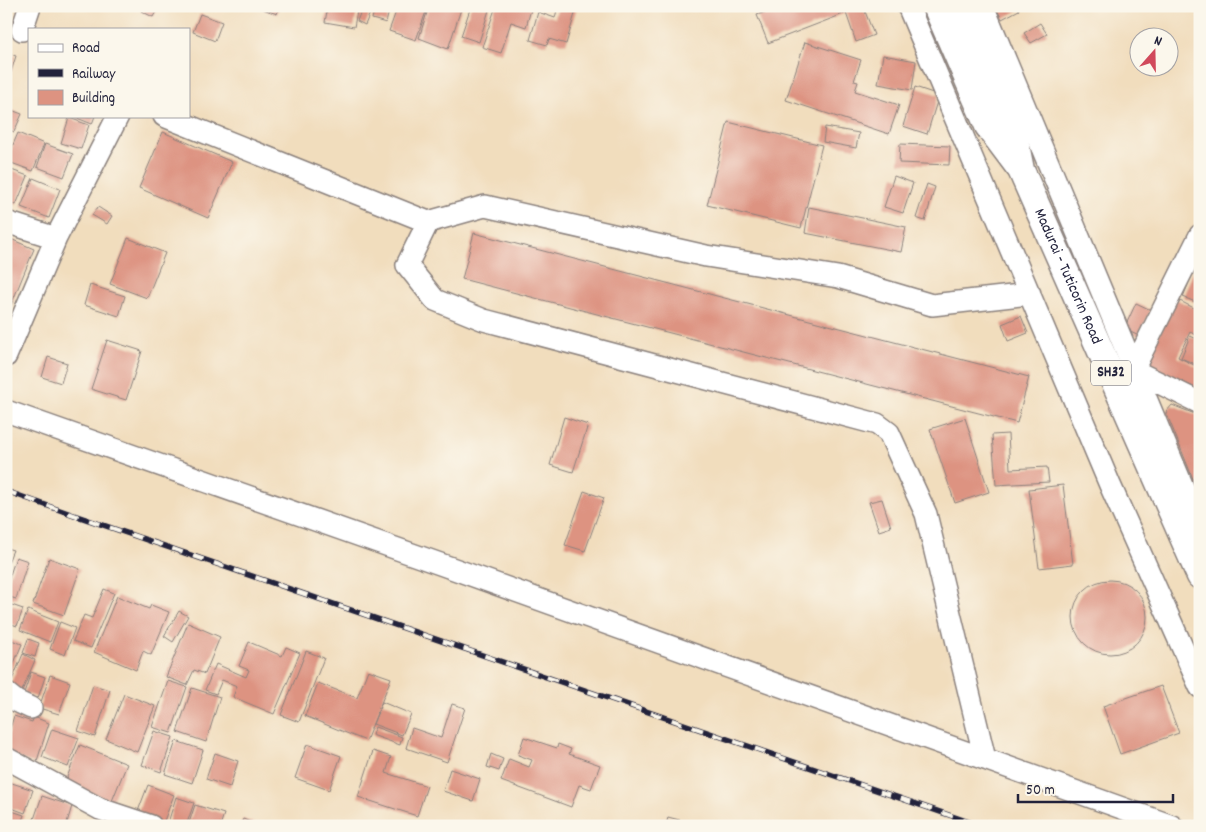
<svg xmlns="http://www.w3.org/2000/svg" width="1206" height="832" viewBox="0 0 1206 832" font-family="Dekko,sans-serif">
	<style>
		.building { fill: #dd9381 }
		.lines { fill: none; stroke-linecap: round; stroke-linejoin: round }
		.minor-casing { stroke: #8a807c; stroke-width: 24 }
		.major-casing { stroke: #8a807c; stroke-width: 29 }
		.minor { stroke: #fff; stroke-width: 21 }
		.major { stroke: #fff; stroke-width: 26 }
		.rail-casing { stroke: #22223b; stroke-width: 5.5 }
		.rail { stroke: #fbf7ec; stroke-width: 4; stroke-dasharray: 11; stroke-linecap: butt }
		.labels { text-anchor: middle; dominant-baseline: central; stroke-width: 4; stroke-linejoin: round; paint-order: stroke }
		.shield { fill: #fbf7ec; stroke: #636270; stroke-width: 1 }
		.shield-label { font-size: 15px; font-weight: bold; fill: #22223b }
		.street-label { font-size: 16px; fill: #22223b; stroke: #fbf7ec }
	</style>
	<rect width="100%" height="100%" fill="#fbf7ec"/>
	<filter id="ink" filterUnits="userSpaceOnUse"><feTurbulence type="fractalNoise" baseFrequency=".02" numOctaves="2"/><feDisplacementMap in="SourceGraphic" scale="10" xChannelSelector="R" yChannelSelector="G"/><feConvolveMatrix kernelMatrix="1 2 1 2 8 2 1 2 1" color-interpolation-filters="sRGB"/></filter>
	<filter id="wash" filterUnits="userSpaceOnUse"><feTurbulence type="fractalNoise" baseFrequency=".0096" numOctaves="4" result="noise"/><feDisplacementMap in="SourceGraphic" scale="20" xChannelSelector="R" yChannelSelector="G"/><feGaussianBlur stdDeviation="1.12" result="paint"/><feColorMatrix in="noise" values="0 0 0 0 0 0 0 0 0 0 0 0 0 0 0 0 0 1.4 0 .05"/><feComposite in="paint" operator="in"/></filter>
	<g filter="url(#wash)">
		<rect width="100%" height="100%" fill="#f1ddbd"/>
		<g id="blocks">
			<!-- building -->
			<path class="building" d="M144,6H159L153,17L141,11Z
				M264,6H280L277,14L263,9Z
				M328,6H358L354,27L325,22Z
				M363,6H373L365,25L357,21Z
				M375,6L390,7L386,23L372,19Z
				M398,6H428L416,40L389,31Z
				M429,6H462L448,49L419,38Z
				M471,6L490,7L479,42L461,36Z
				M496,6H532L526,27L511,22L501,53L482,47Z
				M558,6H573L577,7L566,44L549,39L547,45L530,40L538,12L555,18Z
				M781,6H863L874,35L856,42L846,13L768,43L757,15Z
				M995,6H1017L1019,10L1002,19Z
				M200,14L222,22L215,41L193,32Z
				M1040,23L1047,34L1031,43L1024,33Z
				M805,42L861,60L854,81L858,82L855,91L899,105L889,134L786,100Z
				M6,52L16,56L7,84H6Z
				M883,55L916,61L912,90L878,84Z
				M915,87L939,95L927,134L903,126Z
				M6,108L22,114L14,132L6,128Z
				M72,116H95L92,124Z
				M69,118L89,125L81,149L61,143Z
				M728,122L822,145L801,228L707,205Z
				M825,127L859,133L856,148L823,142Z
				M163,132L232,162L208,218L139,188Z
				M18,133L44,144L33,171L6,161Z
				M45,144L73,154L64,177L37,167Z
				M900,144L950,146L949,165L899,163Z
				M6,168L28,176L16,205L6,201Z
				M894,176L913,183L903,213L884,207Z
				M33,178L60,189L49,218L21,207Z
				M927,184L935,187L925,221L916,218Z
				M98,207L112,216L107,224L92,215Z
				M809,207L906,227L901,252L805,233Z
				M474,233L1029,377L1017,423L462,279Z
				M6,237L34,249L9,310L6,309Z
				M128,238L165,253L147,298L110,284Z
				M1200,255V304L1183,297Z
				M90,285L125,296L119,316L84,305Z
				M1176,299L1200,311V337L1190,332L1178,357L1200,368V390L1144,364Z
				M1136,303L1151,310L1139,336L1124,329Z
				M1021,316L1028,333L1008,341L1002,324Z
				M1190,336L1200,340V366L1181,358Z
				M107,340L142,351L126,400L91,389Z
				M48,357L67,363L61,383L42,377Z
				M1172,405L1200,416V496L1166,412Z
				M564,417L588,425L573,472L550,465Z
				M965,418L989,492L955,503L930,429Z
				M1008,434L1010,469L1047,467L1049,482L996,485L992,435Z
				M1063,485L1073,564L1039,568L1029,489Z
				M584,491L604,498L585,551L565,545Z
				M882,499L891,527L879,531L869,502Z
				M6,548L13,550L6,567Z
				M16,557L28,561L16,599L6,596V587Z
				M49,558L80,569L64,615L33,604Z
				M1073 617a37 37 0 1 1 74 0a37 37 0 1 1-74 0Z
				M104,589L114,593L91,648L73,641L84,615L92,618Z
				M117,596L149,609L151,605L169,612L151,655L143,651L136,670L94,652Z
				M6,603L23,609L17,626L6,622Z
				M28,610L58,622L50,642L20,630Z
				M179,611L188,616L173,642L164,636Z
				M60,622L75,628L65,655L50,649Z
				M188,623L220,637L205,674L194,670L187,685L166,677Z
				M6,638L22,644L9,675L6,674Z
				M28,639L39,643L35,657L23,653Z
				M249,642L282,656L286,647L300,653L274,714L233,697L237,686L222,680L216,694L205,690L216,664L246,677L249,670L239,666Z
				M306,651L324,658L299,722L281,715Z
				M23,654L35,660L22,691L10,685Z
				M368,670L391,678L366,741L305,716L318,683L357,698Z
				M31,672L45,677L38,698L24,693Z
				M50,675L70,682L59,714L39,708Z
				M168,681L187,687L171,733L152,727Z
				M93,685L110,690L95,737L78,731Z
				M1161,686L1179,733L1120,754L1103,706Z
				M192,688L220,697L206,742L177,732Z
				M124,694L155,706L137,752L106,739Z
				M382,702L411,714L402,735L373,724Z
				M452,704L465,708L447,762L406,748L412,728L441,738Z
				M14,716L32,722L34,717L49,723L36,764L6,754V741Z
				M375,727L402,737L400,745L372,735Z
				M52,729L79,738L68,767L42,757Z
				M154,731L173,737L161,772L142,765Z
				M524,737L557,748L558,744L571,749L569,754L600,765L591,789L579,785L571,807L501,781L509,759L529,767L532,760L518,755Z
				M176,741L203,750L192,783L165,774Z
				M307,744L341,756L329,790L295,778Z
				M80,745L127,764L112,801L65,782Z
				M373,751L391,757L386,773L427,786L417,816L358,797Z
				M215,753L238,761L230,787L206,779Z
				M491,754L503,759L499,771L487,767Z
				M450,769L480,779L473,801L443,791Z
				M6,781L33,790L25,813L6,806Z
				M148,785L174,795L162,826H153L135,819Z
				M42,796L72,806L66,826H44L33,822Z
				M176,797L194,803L186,826H167Z
				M195,805L224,814L220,826H188Z
				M6,809L24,815L20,826H6Z
				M668,817L698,825V826H666Z
				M243,819L255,824L263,825V826H240Z"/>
		</g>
	</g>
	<g filter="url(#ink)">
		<use href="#blocks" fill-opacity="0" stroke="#8a807c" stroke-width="1"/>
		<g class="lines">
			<defs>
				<path id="minor" d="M908,6L1110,485L1200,687
					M983,6L1200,528
					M22,30L30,6
					M164,116L428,222
					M6,222L56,238
					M6,356L56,238L118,116
					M1133,370L1200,235
					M1133,370L1200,403
					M6,411L443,565L1172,826
					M6,693L16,701L31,708
					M6,758L100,809L151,826
					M985,759L926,514L889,433L877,424L484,320L435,300L407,265L428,222L485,206L706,256L838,277L932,305L1030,294"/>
				<g id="major">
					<path d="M936,6L988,126L1018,166"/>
					<path id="s1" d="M963,6L1011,119L1021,170L1200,576"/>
				</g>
			</defs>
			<!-- minor casing -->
			<use href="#minor" class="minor-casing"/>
			<!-- major casing -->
			<use href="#major" class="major-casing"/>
			<!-- minor -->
			<use href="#minor" class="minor"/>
			<!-- major -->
			<use href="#major" class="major"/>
			<defs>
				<path id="rail" d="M6,491L71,514L981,826"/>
			</defs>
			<!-- rail casing -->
			<use href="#rail" class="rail-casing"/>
			<!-- rail -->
			<use href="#rail" class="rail"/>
		</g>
	</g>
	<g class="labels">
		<!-- shield labels -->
		<rect class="shield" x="1091" y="360.5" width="40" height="25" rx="4"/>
		<g class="shield-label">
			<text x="1111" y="373">SH32</text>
		</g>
		<!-- street labels -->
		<g class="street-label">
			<text stroke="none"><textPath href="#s1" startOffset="291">Madurai - Tuticorin Road</textPath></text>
		</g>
	</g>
	<!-- margin -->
	<rect width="1206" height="832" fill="none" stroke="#fbf7ec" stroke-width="25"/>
	<!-- legend -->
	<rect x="28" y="28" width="162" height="90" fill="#fbf7ec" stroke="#a4a2a5"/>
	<rect x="38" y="44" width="25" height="8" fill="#ffffff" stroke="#a4a2a5"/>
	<text x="72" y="52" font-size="15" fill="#22223b">Road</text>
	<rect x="38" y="69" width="25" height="8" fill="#22223b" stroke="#a4a2a5"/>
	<text x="72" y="78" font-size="15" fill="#22223b">Railway</text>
	<rect x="38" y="90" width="25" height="15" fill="#dd9381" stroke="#a4a2a5"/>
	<text x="72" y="102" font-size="15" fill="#22223b">Building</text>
	<!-- north arrow -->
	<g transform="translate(1154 52) rotate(20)"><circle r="24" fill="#fbf7ec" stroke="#a4a2a5"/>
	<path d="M0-4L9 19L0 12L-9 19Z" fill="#d1495b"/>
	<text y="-8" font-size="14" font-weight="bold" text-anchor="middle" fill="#22223b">N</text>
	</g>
	<!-- scale -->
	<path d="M1018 794v8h155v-8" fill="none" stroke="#22223b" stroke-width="2.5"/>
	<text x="1026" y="794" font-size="15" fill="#22223b" stroke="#fbf7ec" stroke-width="4" paint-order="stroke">50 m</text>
</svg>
